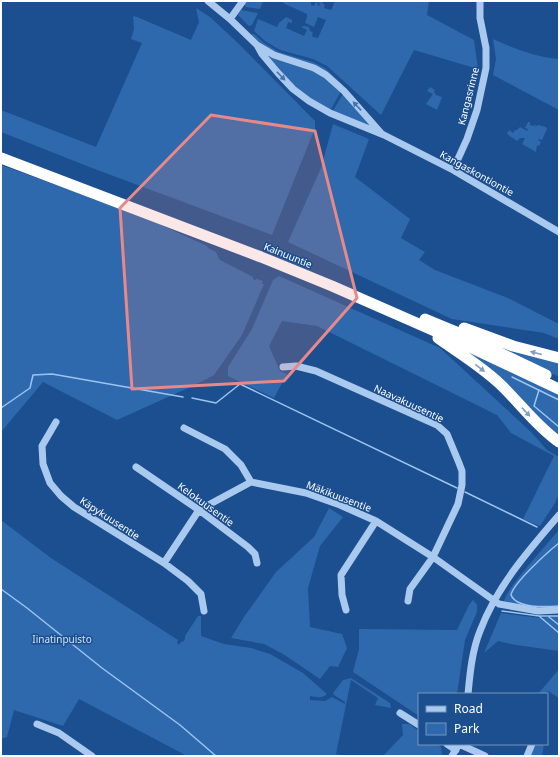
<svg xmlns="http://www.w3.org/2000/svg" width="560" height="757" viewBox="0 0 560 757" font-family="'Noto Sans',sans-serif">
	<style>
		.green { fill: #2e69ad }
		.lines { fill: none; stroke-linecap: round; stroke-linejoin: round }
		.stream { stroke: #9cc4f0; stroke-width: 1.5 }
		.minor { stroke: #a9c9ee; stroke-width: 7 }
		.highway { stroke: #fff; stroke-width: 11 }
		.oneway { fill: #4674ac }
		.oneway2 { fill: #829ec1 }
		.marked { fill: #e88989; fill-opacity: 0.2; stroke: #e88989; stroke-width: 3; stroke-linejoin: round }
		.labels { text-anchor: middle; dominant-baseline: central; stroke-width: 3; stroke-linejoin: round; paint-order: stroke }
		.street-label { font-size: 10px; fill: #fff; stroke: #1b4f8f }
		.park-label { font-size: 10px; fill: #cfe3fa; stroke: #1b4f8f }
	</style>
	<rect width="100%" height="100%" fill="#1b4f8f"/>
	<!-- green -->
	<path class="green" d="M246,1H263L260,9L246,7L244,4Z
		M284,1H309L311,2V5L314,6L316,2L318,3L317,5L319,6L320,3L316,1L320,2L322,1L323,4L325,5L324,8L331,10L335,1H429L427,15L474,40L478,69L414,50L381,115L327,66L313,59L280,50L265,41L254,31L258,19L277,27L279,23L286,17L292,20V23L288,22L286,28L304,36L307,30L301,27L304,26L309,27L310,31L313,32L312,35L313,37L318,38L326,20L318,17L314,27L305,23L307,17V14L283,3Z
		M196,8L210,17L239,44L315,121V128L272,235L92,168L1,132V110L96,147L142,43L131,39L134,29L133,16L137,17L191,40L199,22Z
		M241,10L258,13L252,25L249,26L238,15Z
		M252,34H254L264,43L279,52L313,62L325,68L345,87C315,67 278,59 251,35Z
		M493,39C515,49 535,57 559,59V110L493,75L496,59Z
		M264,51L319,73L341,91L330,111L294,87Z
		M430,87L435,90L434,92L436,95L442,97L437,110L426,104L433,94L427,91Z
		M343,94L378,131L332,112Z
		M528,122H530V125L533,126L536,124L535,127L538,125L546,127L547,129L542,140L539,139L538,140L541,142L539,146L537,145L536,152L522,144L525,138H520L517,141L507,134L509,130L513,133L515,130H517L520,127L527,131L528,129L525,128Z
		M333,124L369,139L355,177L410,219L401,238L425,252L419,260L435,270L508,298L559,324V339L544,333L452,319L288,242L321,168Z
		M1,165L84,195L95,200H100L146,218L207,246L208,248L216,252L219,259L222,261L253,277V279L255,280L257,279L263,281L262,284H264L242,335L214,375L197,384L117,420L43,382L1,432Z
		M279,276L440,348L531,432L547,450L559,457V494L555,503L540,526L523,519L554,456L511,433L497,415L317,326L282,321L269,346L280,371L287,374L274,398L228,376V367L252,329L273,280Z
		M483,341L559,360V377Z
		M449,342L559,393V439Z
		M329,508L343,517L320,546L308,588L310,627L342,634L347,648L338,667L330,666L320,679L283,654L264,644L231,638L244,617L276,572L314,537Z
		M1,520L51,558L178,640L177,643L179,645L181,642L184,641L185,638V636L198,616H201V636L224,644L251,648L270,654L303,673L327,694C322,699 317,697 310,696V700L325,701L332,697L345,704V702L334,695L333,693L343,680L351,678L390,703L391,708L375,705L378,698L351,680L336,754L344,756H187L79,699L63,726L14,710L7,737L1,739Z
		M559,530V607L538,608L504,602C504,591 549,542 559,530Z
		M473,600L477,605V612L465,640L457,694H419V716L353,672L359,649V629L457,630L469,605Z
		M501,613L540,618L559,616V651L516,645L498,641L484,653Z
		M559,669V698L548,691L545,694H538Z
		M402,724H409L419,731V744H437L441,747L442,756H383L403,735Z
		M535,744H544L542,756H530Z"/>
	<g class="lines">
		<!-- stream -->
		<path class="stream" d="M512,377L559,400
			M539,390L534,406L559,427
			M192,398L216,403L240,384L457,488
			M1,408L30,388L33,375L52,374L183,397
			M465,492L537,527
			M559,543C549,551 513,583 511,595C517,609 546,607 559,606
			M1,589L27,608L102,668L180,725L216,756
			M502,611L539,616H559
			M539,616L559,633
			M549,617L559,625"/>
		<!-- minor -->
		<path class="minor" d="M208,1L230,19L257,45L262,54L278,73L293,89L309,101L330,113L384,135L453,170L559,232
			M230,19L243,1
			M257,45L274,55L314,68L326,75L344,91L381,133
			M453,170L467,139L477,110L486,68V48L480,18V1
			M283,367L296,366L316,371L437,425L447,434L459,463L462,471V485L458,504L433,557L410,589L408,601
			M56,422L42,446L43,464L50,483L61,496L74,507L164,563L188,581L201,594L204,611
			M184,428L225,449L241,465L251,482
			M136,467L199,510L248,547L255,554L257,563
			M164,563L199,510L251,482L306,493L340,505L376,521L433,557L499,604L538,611L559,610
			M346,610L342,595L341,575L376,521
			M468,694C470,673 472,651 480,631C497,586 528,551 559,515
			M400,713L419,725
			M37,724L59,733L92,756
			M447,744L456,750
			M459,744L485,756
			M452,756L459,744
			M527,756L532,744"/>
		<!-- highway -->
		<path class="highway" d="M1,158L261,257L332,286L453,339L559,389
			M425,319L454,331L546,375
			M464,328L513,346L559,358
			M438,338C459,353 481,366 500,384C520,403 536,426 559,442"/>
	</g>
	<!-- one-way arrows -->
	<defs><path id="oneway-solid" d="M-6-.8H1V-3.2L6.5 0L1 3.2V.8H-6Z"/></defs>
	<g class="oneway">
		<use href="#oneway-solid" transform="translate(281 76) rotate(46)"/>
		<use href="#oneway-solid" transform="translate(357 106) rotate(-133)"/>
	</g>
	<g class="oneway2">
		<use href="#oneway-solid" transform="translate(536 353) rotate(-165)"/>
		<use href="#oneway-solid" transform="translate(480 368) rotate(38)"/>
		<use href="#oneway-solid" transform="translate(526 412) rotate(47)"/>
	</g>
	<!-- marked area -->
	<path class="marked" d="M211,115L315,131L357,298L284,381L132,389L120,208Z"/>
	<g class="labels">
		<!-- street labels -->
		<g class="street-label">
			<text transform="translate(468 96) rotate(-76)">Kangasrinne</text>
			<text transform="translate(477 173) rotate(29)">Kangaskontiontie</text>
			<text transform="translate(288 255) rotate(22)">Kainuuntie</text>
			<text transform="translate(409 403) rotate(25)">Naavakuusentie</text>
			<text transform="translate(339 496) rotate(21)">Mäkikuusentie</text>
			<text transform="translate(206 504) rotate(36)">Kelokuusentie</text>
			<text transform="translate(110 518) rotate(33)">Käpykuusentie</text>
		</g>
		<!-- park labels -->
		<g class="park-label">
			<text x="62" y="639">Iinatinpuisto</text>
		</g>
	</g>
	<!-- border -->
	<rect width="560" height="757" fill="none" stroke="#ffffff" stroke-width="4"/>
	<!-- legend -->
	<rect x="418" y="693" width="130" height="52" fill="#1b4f8f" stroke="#7695bc"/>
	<rect x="426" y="706" width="20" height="6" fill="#a9c9ee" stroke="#7695bc"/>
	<text x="454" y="713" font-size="12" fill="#ffffff">Road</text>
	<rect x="426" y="723" width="20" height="12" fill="#2e69ad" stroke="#7695bc"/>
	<text x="454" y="733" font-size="12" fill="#ffffff">Park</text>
</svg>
